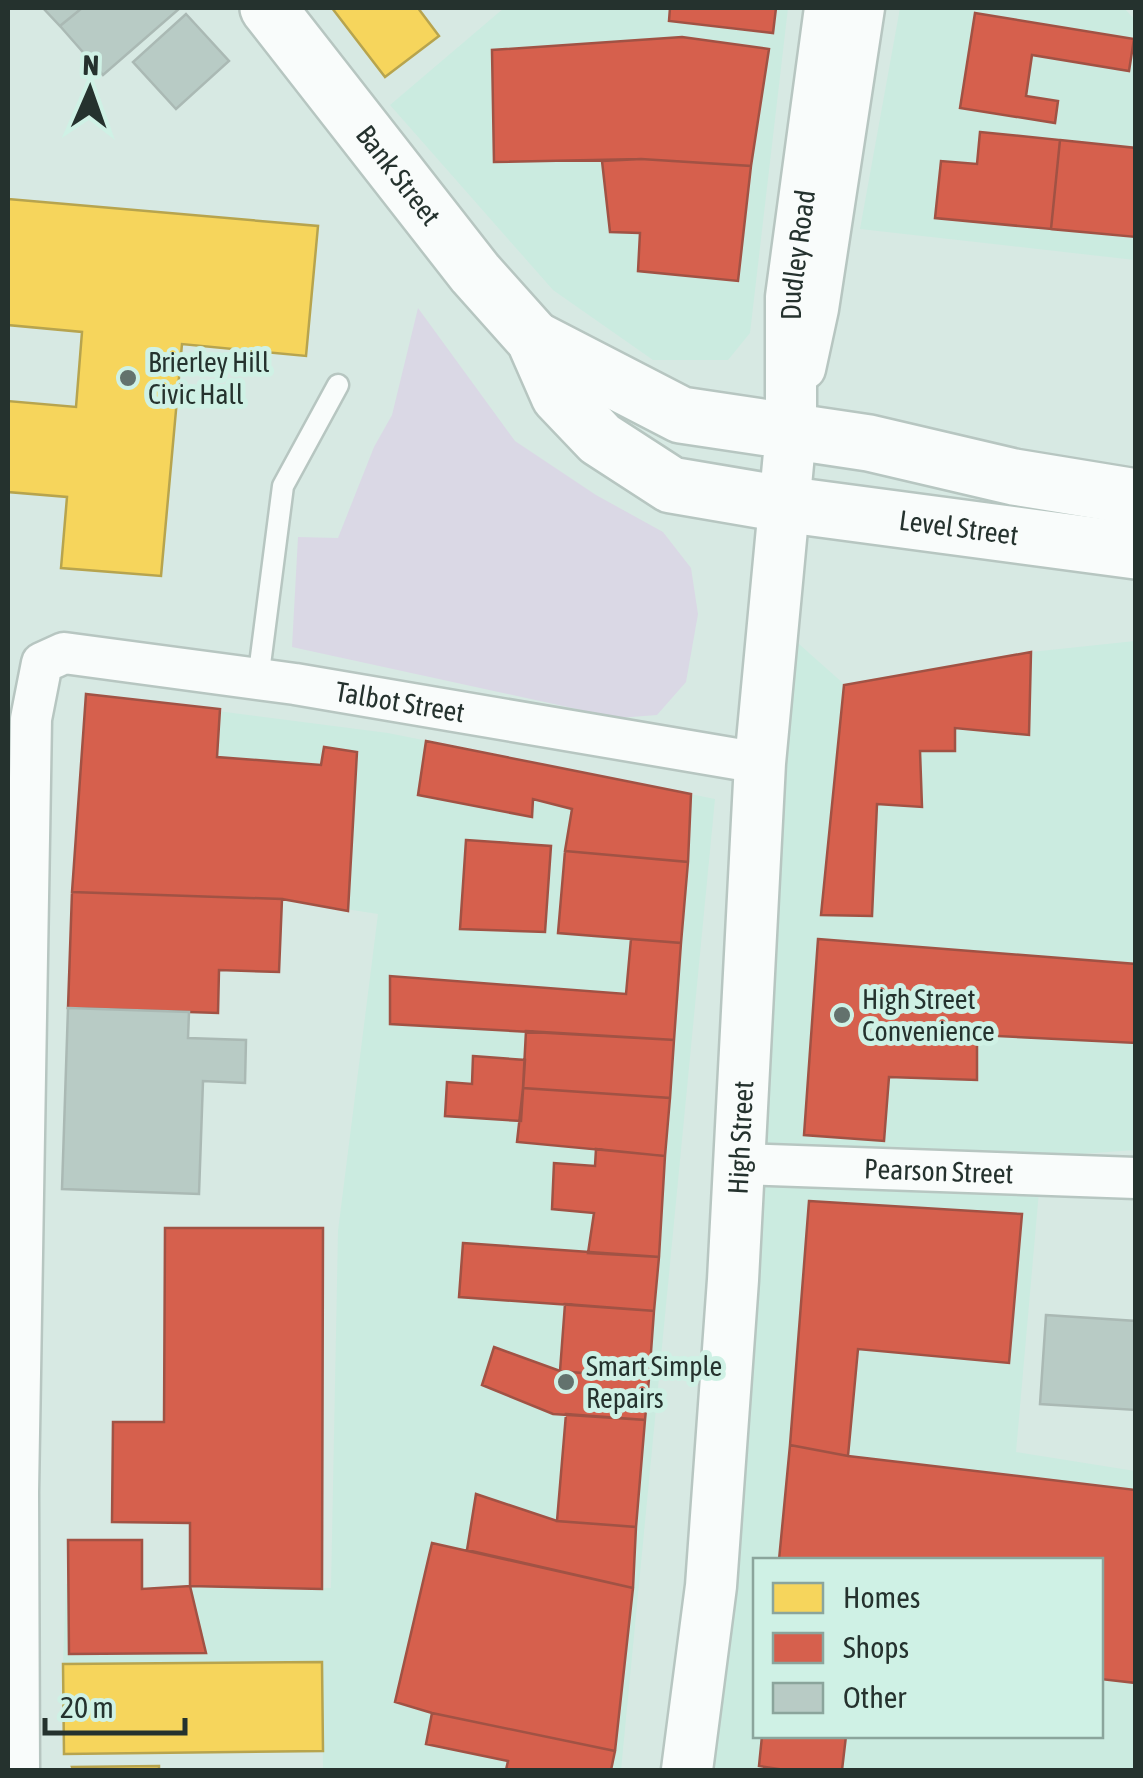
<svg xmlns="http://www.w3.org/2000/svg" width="1143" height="1778" viewBox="0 0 1143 1778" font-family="'Asap Condensed',sans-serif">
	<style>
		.built { fill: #cbebe0; fill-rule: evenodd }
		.green { fill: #dad8e5 }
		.homes { fill: #f6d55c; stroke: #b7a44e; stroke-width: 2.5 }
		.shops { fill: #d6604d; stroke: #a15244; stroke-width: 2.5 }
		.building { fill: #b8cbc5; stroke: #aab9b4; stroke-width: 2.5 }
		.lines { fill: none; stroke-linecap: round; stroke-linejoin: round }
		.service-casing { stroke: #b7c6c1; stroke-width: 25 }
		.minor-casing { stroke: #b7c6c1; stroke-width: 45 }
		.tertiary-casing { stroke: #b7c6c1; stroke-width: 55 }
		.secondary-casing { stroke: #b7c6c1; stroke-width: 60 }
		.service { stroke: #f9fcfb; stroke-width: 20 }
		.minor { stroke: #f9fcfb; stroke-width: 40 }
		.tertiary { stroke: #f9fcfb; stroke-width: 50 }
		.secondary { stroke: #f9fcfb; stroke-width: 55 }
		.poi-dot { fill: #63726d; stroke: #cff1e5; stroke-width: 4 }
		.labels { text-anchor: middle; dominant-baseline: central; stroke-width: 10; stroke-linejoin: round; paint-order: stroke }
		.street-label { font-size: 28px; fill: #25322e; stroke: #cff1e5 }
		.poi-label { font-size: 28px; fill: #25322e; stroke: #cff1e5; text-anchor: start }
	</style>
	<rect width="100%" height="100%" fill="#d7e9e3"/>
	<!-- built -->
	<path class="built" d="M504,8H788L750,333L728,360H653L553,290L390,105Z
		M900,8H1124L1135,20V260L860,229Z
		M772,620L845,685L1031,652L1135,641V1150L1042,1157L1016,1452L1135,1471V1770H687ZM756,1560H1100V1736H756Z
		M86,694L388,733L715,799L621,1770H323L322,1662L63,1664L66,1584L142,1589L190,1586L331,1588L338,1231L378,914L281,899L72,892Z"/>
	<!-- green -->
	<path class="green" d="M418,308L515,441L596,495L663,532L691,568L698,614L686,682L657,715L618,718L292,647L298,537L338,538L374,447L392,415Z"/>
	<!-- homes -->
	<path class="homes" d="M332,8H418L439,36L385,77Z
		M8,199L318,226L306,356L182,344L161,576L61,568L67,497L8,492V401L76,407L82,332L8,325Z
		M322,1662L323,1751L64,1754L63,1664Z
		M159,1766V1770H73L72,1767Z"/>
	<!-- shops -->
	<path class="shops" d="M670,8H776L773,33L669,21Z
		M975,13L1134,39L1129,71L1032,55L1026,96L1058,101L1055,123L960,108Z
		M682,37L769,49L751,166L641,159L494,162L492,50Z
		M980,132L1060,140L1051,229L935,218L941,161L977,164Z
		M1060,140L1136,148V237L1051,229Z
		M641,159L751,166L738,281L638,271L640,233L610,232L602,161Z
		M1031,652L1029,735L955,728V751H920L922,807L877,804L872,916L821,915L844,685Z
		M86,694L220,709L217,757L321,765L324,747L357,752L348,911L282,899L72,892Z
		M426,741L691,794L688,862L565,851L572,809L533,799L532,817L418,795Z
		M466,840L551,846L545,932L460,929Z
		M565,851L688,862L681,943L558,933Z
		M72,892L282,899L279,972L219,970L218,1013L68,1008Z
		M631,939L681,943L674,1040L390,1024V976L626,994Z
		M818,939L1136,964V1043L977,1035V1080L889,1077L884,1141L804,1135Z
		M526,1031L674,1040L670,1098L523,1088Z
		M473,1056L525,1060L521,1121L445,1116L447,1082L472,1084Z
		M523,1088L670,1098L665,1156L517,1142Z
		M596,1149L665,1156L659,1257L588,1253L594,1213L552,1209L554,1163L595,1166Z
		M809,1201L1022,1214L1009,1363L858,1349L848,1456L790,1445Z
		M165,1228H323L322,1589L190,1586V1523L112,1522L113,1422H164Z
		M463,1243L659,1257L654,1311L459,1297Z
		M565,1304L654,1311L649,1379L560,1371Z
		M494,1347L560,1371L649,1379L645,1420L553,1414L482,1385Z
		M566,1414L645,1420L636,1527L557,1521Z
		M790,1445L848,1456L1136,1490V1683L1100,1679V1560H779Z
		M476,1494L557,1521L636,1527L633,1588L467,1550Z
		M68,1540H142V1589L190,1586L206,1653L69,1654Z
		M432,1543L633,1588L615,1751L432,1713L395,1702Z
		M432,1713L615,1751L611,1770H506L508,1761L426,1744Z
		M762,1736H846L842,1770H785L759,1766Z"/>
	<!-- building -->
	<path class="building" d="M43,8H82L60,26Z
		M82,8H180L103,75L60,26Z
		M186,14L229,61L176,109L133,62Z
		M68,1008L189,1012L188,1038L246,1040L245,1083L203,1081L199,1194L62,1189Z
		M1046,1315L1136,1321V1410L1040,1404Z"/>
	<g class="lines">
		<defs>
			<path id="service" d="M258,680L283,486L338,385"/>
			<g id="minor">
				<path d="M805,369L818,309L864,8"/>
				<path id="s1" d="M741,1164L1136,1178"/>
				<path id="s2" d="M19,1770L18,1492L31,719L42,663L64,653L295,684L760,763"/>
			</g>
			<g id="tertiary">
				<path id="s3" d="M687,1770L711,1586L733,1280L760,763L791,432V297L830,8"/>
			</g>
			<g id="secondary">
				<path id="s4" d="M268,8L475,273L534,339L559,396L600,439L671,485L783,504L1136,551"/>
				<path d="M534,339L681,415L869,443L1014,477L1136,497"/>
			</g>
		</defs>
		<!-- service casing -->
		<use href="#service" class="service-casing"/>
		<!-- minor casing -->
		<use href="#minor" class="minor-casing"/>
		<!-- tertiary casing -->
		<use href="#tertiary" class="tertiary-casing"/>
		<!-- secondary casing -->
		<use href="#secondary" class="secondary-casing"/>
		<!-- service -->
		<use href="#service" class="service"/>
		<!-- minor -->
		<use href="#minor" class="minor"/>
		<!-- tertiary -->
		<use href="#tertiary" class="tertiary"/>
		<!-- secondary -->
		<use href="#secondary" class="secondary"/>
	</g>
	<!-- markers -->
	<g class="poi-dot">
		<circle cx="128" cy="378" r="10"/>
		<circle cx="842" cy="1015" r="10"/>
		<circle cx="566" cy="1382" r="10"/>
	</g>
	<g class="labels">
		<!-- street labels -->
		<g class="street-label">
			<text stroke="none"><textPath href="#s4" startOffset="212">Bank Street</textPath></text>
			<text stroke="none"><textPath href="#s3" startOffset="1520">Dudley Road</textPath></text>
			<text stroke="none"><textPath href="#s4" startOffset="922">Level Street</textPath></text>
			<text stroke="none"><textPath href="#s2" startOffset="1472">Talbot Street</textPath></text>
			<text stroke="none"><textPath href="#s3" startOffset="635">High Street</textPath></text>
			<text stroke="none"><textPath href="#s1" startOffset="198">Pearson Street</textPath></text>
		</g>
		<!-- poi labels -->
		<g class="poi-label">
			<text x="148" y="362">Brierley Hill<tspan x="148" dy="32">Civic Hall</tspan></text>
			<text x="862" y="999">High Street<tspan x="862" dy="32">Convenience</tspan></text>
			<text x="586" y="1366">Smart Simple<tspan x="586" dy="32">Repairs</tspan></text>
		</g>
	</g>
	<!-- border -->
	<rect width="1143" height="1778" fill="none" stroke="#25322e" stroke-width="20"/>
	<!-- legend -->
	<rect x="753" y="1558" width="350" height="180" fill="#cff1e5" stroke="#8ba59c" stroke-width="2.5"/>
	<rect x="773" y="1583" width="50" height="30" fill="#f6d55c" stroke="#8ba59c" stroke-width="2.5"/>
	<text x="843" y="1608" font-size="30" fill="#25322e">Homes</text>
	<rect x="773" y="1633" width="50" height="30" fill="#d6604d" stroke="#8ba59c" stroke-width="2.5"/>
	<text x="843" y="1658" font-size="30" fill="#25322e">Shops</text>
	<rect x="773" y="1683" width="50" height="30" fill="#b8cbc5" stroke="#8ba59c" stroke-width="2.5"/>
	<text x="843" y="1708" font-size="30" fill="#25322e">Other</text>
	<!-- north arrow -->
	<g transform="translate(90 90) rotate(2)" stroke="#cff1e5" stroke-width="8" paint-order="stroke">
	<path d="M0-8L18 38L0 25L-18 38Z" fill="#25322e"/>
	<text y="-15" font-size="28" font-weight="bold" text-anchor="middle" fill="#25322e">N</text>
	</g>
	<!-- scale -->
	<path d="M45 1718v15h140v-15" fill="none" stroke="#25322e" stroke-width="5"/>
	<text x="60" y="1718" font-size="30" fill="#25322e" stroke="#cff1e5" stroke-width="8" paint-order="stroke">20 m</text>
</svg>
